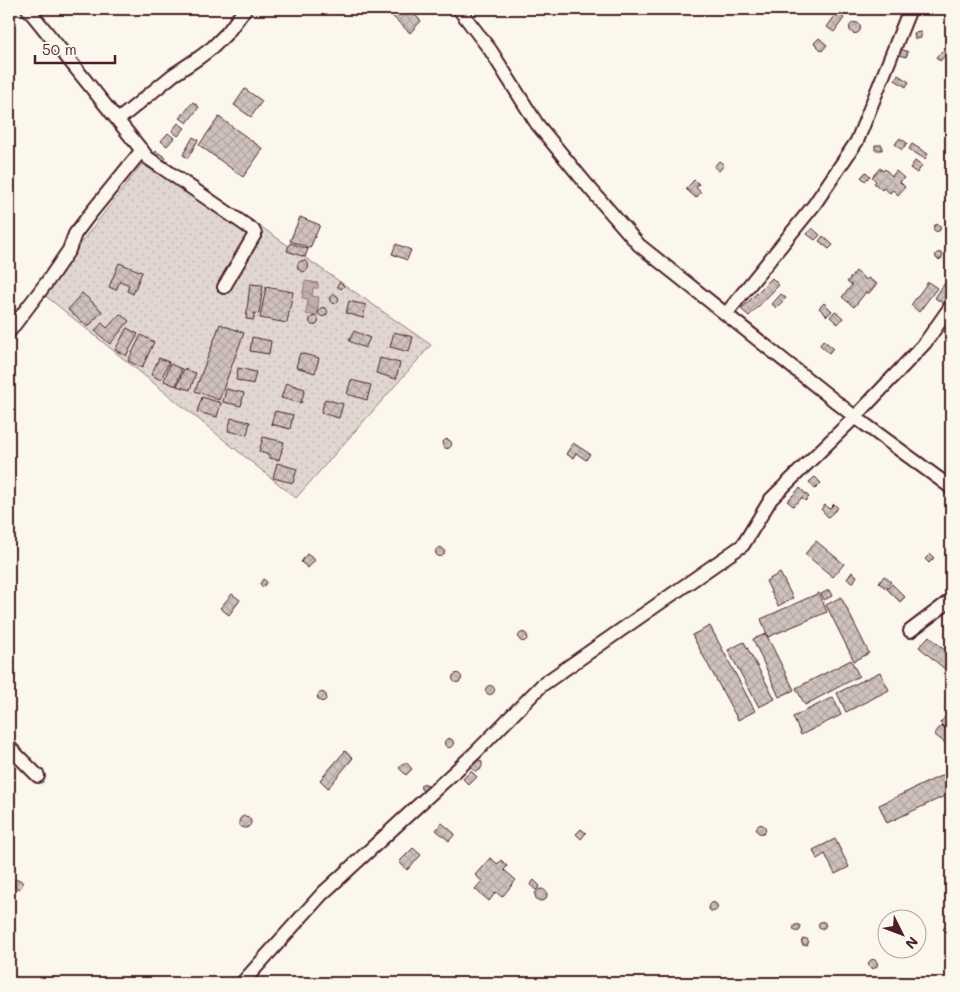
<svg xmlns="http://www.w3.org/2000/svg" width="960" height="992" viewBox="0 0 960 992" font-family="Mali,sans-serif">
	<style>
		.park { fill: url(#park-dots); stroke: #967b7e }
		.water { fill: url(#water-waves); stroke: #907477 }
		.building { fill: url(#building-cross-hatch); stroke: #4a1f2b }
		.lines { fill: none; stroke-linecap: round; stroke-linejoin: round }
		.street-casing { stroke: #4a1f2b; stroke-width: 16 }
		.street { stroke: #fbf7ec; stroke-width: 12 }
	</style>
	<defs>
		<pattern id="park-dots" width="8" height="8" patternUnits="userSpaceOnUse" patternTransform="scale(1.25)"><rect width="8" height="8" fill="#e2d7d0"/><path d="M2 2h.1M6 6h.1" fill="none" stroke="#c3b8b3" stroke-width="1.8" stroke-linecap="round"/></pattern>
		<pattern id="water-waves" width="16" height="10" patternUnits="userSpaceOnUse" patternTransform="scale(1.25)"><rect width="16" height="10" fill="#bfadaa"/><path d="M0 5q4-4 8 0t8 0" fill="none" stroke="#9d8c8b"/></pattern>
		<pattern id="building-cross-hatch" width="8" height="8" patternUnits="userSpaceOnUse" patternTransform="scale(1.25)"><rect width="8" height="8" fill="#cfc2bc"/><path d="M0 0l8 8M0 8l8-8" fill="none" stroke="#b3a6a2"/></pattern>
	</defs>
	<rect width="100%" height="100%" fill="#fbf7ec"/>
	<filter id="ink" filterUnits="userSpaceOnUse"><feTurbulence type="fractalNoise" baseFrequency=".02" numOctaves="2"/><feDisplacementMap in="SourceGraphic" scale="10" xChannelSelector="R" yChannelSelector="G"/><feConvolveMatrix kernelMatrix="1 2 1 2 8 2 1 2 1" color-interpolation-filters="sRGB"/></filter>
	<g filter="url(#ink)">
		<!-- park -->
		<path class="park" d="M152,151L431,345L296,498L42,293Z"/>
		<!-- water -->
		<path class="water" d="M305,281L318,283V288H313L312,296L319,297L317,316L306,314L308,299L302,298Z"/>
		<!-- building -->
		<path class="building" d="M397,9H409L421,21L410,33L391,15Z
			M837,13L844,18L834,32L827,27Z
			M849.5 28a5.5 5.5 0 1 1 11 0a5.5 5.5 0 1 1-11 0Z
			M921,32V38L915,39L914,33Z
			M819,38L827,45L822,51L814,43Z
			M901,49L908,52L906,57L899,55Z
			M944,49L948,52L940,61L936,57Z
			M898,75L909,82L906,87L895,80Z
			M245,89L262,101L251,117L234,105Z
			M193,102L199,107L187,123L180,118Z
			M219,117L263,149L243,177L199,145Z
			M178,123L185,128L178,136L172,131Z
			M168,133L174,138L167,146L161,141Z
			M193,137L198,140L188,158L183,155Z
			M900,138L907,143L902,150L895,144Z
			M912,144L928,154L925,159L909,149Z
			M875,145H882V150H875Z
			M156,151L166,158L156,173L146,166Z
			M719,161L724,165L719,171L714,167Z
			M915,161L922,166L917,173L910,168Z
			M880,168L883,171L885,169L892,176L896,171L904,178L900,182L905,187L898,195L893,190L890,193L884,188L882,190L874,183L876,181L872,177Z
			M866,172L870,176L865,181L861,177Z
			M694,180L699,184L696,188L701,192L696,198L686,189Z
			M300,217L320,225L310,248L290,241Z
			M933.5 228a3.5 3.5 0 1 1 7 0a3.5 3.5 0 1 1-7 0Z
			M812,228L820,235L815,240L807,234Z
			M823,236L833,245L829,249L819,241Z
			M290,243L308,249L305,257L287,251Z
			M396,244L411,250L407,260L392,254Z
			M935.5 256a3.5 3.5 0 1 1 7 0a3.5 3.5 0 1 1-7 0Z
			M297.5 266a5.5 5.5 0 1 1 11 0a5.5 5.5 0 1 1-11 0Z
			M119,263L142,272L133,294L127,291L129,285L120,281L116,290L109,287Z
			M856,271L866,280L868,278L877,284L868,294L866,292L854,307L842,297L852,285L847,282Z
			M951,274V294L944,304L935,298Z
			M772,278L779,285L749,316L741,309Z
			M340,282L344,286L341,289L337,286Z
			M928,282L937,288L919,312L911,305Z
			M250,284L263,285L259,314L254,313V320L246,319Z
			M266,287L293,292L287,323L260,318Z
			M82,293L102,311L88,327L68,310Z
			M781,294L786,298L776,308L772,304Z
			M329.5 299a4.5 4.5 0 1 1 9 0a4.5 4.5 0 1 1-9 0Z
			M349,301L366,305L363,318L346,313Z
			M824,303L832,311L827,316L819,308Z
			M318.5 312a4.5 4.5 0 1 1 9 0a4.5 4.5 0 1 1-9 0Z
			M835,311L843,318L838,324L830,317Z
			M120,314L129,321L110,344L95,331L102,323L107,328Z
			M309.5 321a4.5 4.5 0 1 1 9 0a4.5 4.5 0 1 1-9 0Z
			M220,324L244,333L219,400L195,391Z
			M127,328L138,334L126,356L115,350Z
			M354,331L370,338L365,348L349,341Z
			M394,332L413,337L409,352L390,347Z
			M141,335L154,342L142,368L128,361Z
			M252,337L271,341L269,354L250,351Z
			M823,340L833,348L829,353L820,345Z
			M300,353L319,358L315,373L296,367Z
			M159,358L169,362L161,380L151,375Z
			M380,358L400,363L396,379L376,373Z
			M170,364L182,369L176,386L164,381Z
			M238,368L256,372L253,384L236,380Z
			M184,369L196,373L190,390L177,386Z
			M351,380L371,385L367,400L347,394Z
			M286,383L305,389L301,403L281,398Z
			M226,389L244,393L241,406L223,402Z
			M202,397L221,403L217,417L197,412Z
			M325,399L343,404L339,418L321,413Z
			M275,411L293,415L290,429L271,424Z
			M231,418L250,422L247,435L228,431Z
			M263,437L284,442L279,460L269,458L270,455L259,452Z
			M442.5 444a4.5 4.5 0 1 1 9 0a4.5 4.5 0 1 1-9 0Z
			M573,443L590,454L586,460L576,453L573,458L566,454Z
			M277,463L297,469L293,483L273,478Z
			M815,477L821,483L815,489L809,482Z
			M800,488L809,497L805,501L802,498L793,506L787,501Z
			M834,504L838,508L828,517L821,509L825,505L829,509Z
			M816,541L844,564L833,577L805,554Z
			M435.5 552a4.5 4.5 0 1 1 9 0a4.5 4.5 0 1 1-9 0Z
			M307,554L315,560L308,568L301,562Z
			M930,554L934,558L929,563L925,559Z
			M852,572L857,576L853,583L847,579Z
			M780,573L793,598L778,606L766,581Z
			M884,576L891,582L886,588L879,583Z
			M263,579L267,582L263,587L260,584Z
			M892,584L905,597L900,602L887,589Z
			M829,590L832,596L824,600L821,594Z
			M819,593L827,612L768,637L761,619Z
			M232,594L240,600L229,615L220,608Z
			M841,597L869,653L854,661L826,605Z
			M710,626L755,711L738,720L692,635Z
			M518.5 637a4.5 4.5 0 1 1 9 0a4.5 4.5 0 1 1-9 0Z
			M766,634L794,690L779,697L753,639Z
			M929,636L951,656V666L947,671L919,647Z
			M744,642L775,699L759,707L728,650Z
			M851,660L859,676L805,705L796,688Z
			M880,672L889,690L846,712L837,693Z
			M452.5 678a4.5 4.5 0 1 1 9 0a4.5 4.5 0 1 1-9 0Z
			M485.5 690a4.5 4.5 0 1 1 9 0a4.5 4.5 0 1 1-9 0Z
			M317.5 697a4.5 4.5 0 1 1 9 0a4.5 4.5 0 1 1-9 0Z
			M833,697L841,715L801,735L793,717Z
			M946,716L951,721V734L940,723Z
			M941,726L951,734V744L947,741L945,743L934,734Z
			M444.5 743a4.5 4.5 0 1 1 9 0a4.5 4.5 0 1 1-9 0Z
			M345,751L353,758L328,788L320,780Z
			M478,759L482,762V766L480,770L476,771L472,769L470,765Z
			M406,762L412,769L406,775L399,768Z
			M471,771L477,777L469,785L463,779Z
			M951,771V793L887,823L879,805Z
			M420.5 787a3.5 3.5 0 1 1 7 0a3.5 3.5 0 1 1-7 0Z
			M239 822a6 6 0 1 1 12 0a6 6 0 1 1-12 0Z
			M442,823L455,834L449,841L436,830Z
			M756.5 829a4.5 4.5 0 1 1 9 0a4.5 4.5 0 1 1-9 0Z
			M581,829L586,833L581,839L576,834Z
			M835,839L849,867L835,874L825,854L817,859L813,850Z
			M413,848L421,855L407,870L399,862Z
			M490,858L498,864L501,860L507,866L504,870L516,880L502,897L496,892L489,901L475,889L482,881L475,875Z
			M13.5 884a4.5 4.5 0 1 1 9 0a4.5 4.5 0 1 1-9 0Z
			M534,880L540,886L536,890L530,885Z
			M535 895a6 6 0 1 1 12 0a6 6 0 1 1-12 0Z
			M708.5 907a4.5 4.5 0 1 1 9 0a4.5 4.5 0 1 1-9 0Z
			M818.5 925a3.5 3.5 0 1 1 7 0a3.5 3.5 0 1 1-7 0Z
			M949,922L951,924V937L943,929Z
			M793.5 928a3.5 3.5 0 1 1 7 0a3.5 3.5 0 1 1-7 0Z
			M801.5 942a3.5 3.5 0 1 1 7 0a3.5 3.5 0 1 1-7 0Z
			M868.5 964a4.5 4.5 0 1 1 9 0a4.5 4.5 0 1 1-9 0Z"/>
		<g class="lines">
			<defs>
				<path id="street" d="M28,9L148,158L253,230L255,234L252,239L224,287
					M459,9L491,51L537,124L587,185L639,245L855,417L949,486L951,489
					M118,120L173,75L200,57L213,47L228,32L245,9
					M726,314L814,205L857,141L910,9
					M9,332L47,282L69,250L75,234L90,214L142,150
					M910,631L951,600
					M9,747L38,776
					M242,983L322,894L475,753L542,685L743,545L771,499L860,412L925,343L951,306"/>
			</defs>
			<!-- street casing -->
			<use href="#street" class="street-casing"/>
			<!-- street -->
			<use href="#street" class="street"/>
		</g>
	</g>
	<!-- margin -->
	<rect width="960" height="992" fill="none" stroke="#fbf7ec" stroke-width="30"/>
	<rect x="15" y="15" width="930" height="962" fill="none" stroke="#4a1f2b" stroke-width="2" filter="url(#ink)"/>
	<!-- north arrow -->
	<g transform="translate(902 934) rotate(132)"><circle r="24" fill="#fbf7ec" stroke="#b4a19f"/>
	<path d="M0-4L9 19L0 12L-9 19Z" fill="#4a1f2b"/>
	<text y="-8" font-size="14" font-weight="bold" text-anchor="middle" fill="#4a1f2b">N</text>
	</g>
	<!-- scale -->
	<path d="M35 55v8h80v-8" fill="none" stroke="#4a1f2b" stroke-width="2.5"/>
	<text x="42" y="55" font-size="15" fill="#4a1f2b" stroke="#fbf7ec" stroke-width="4" paint-order="stroke">50 m</text>
</svg>
